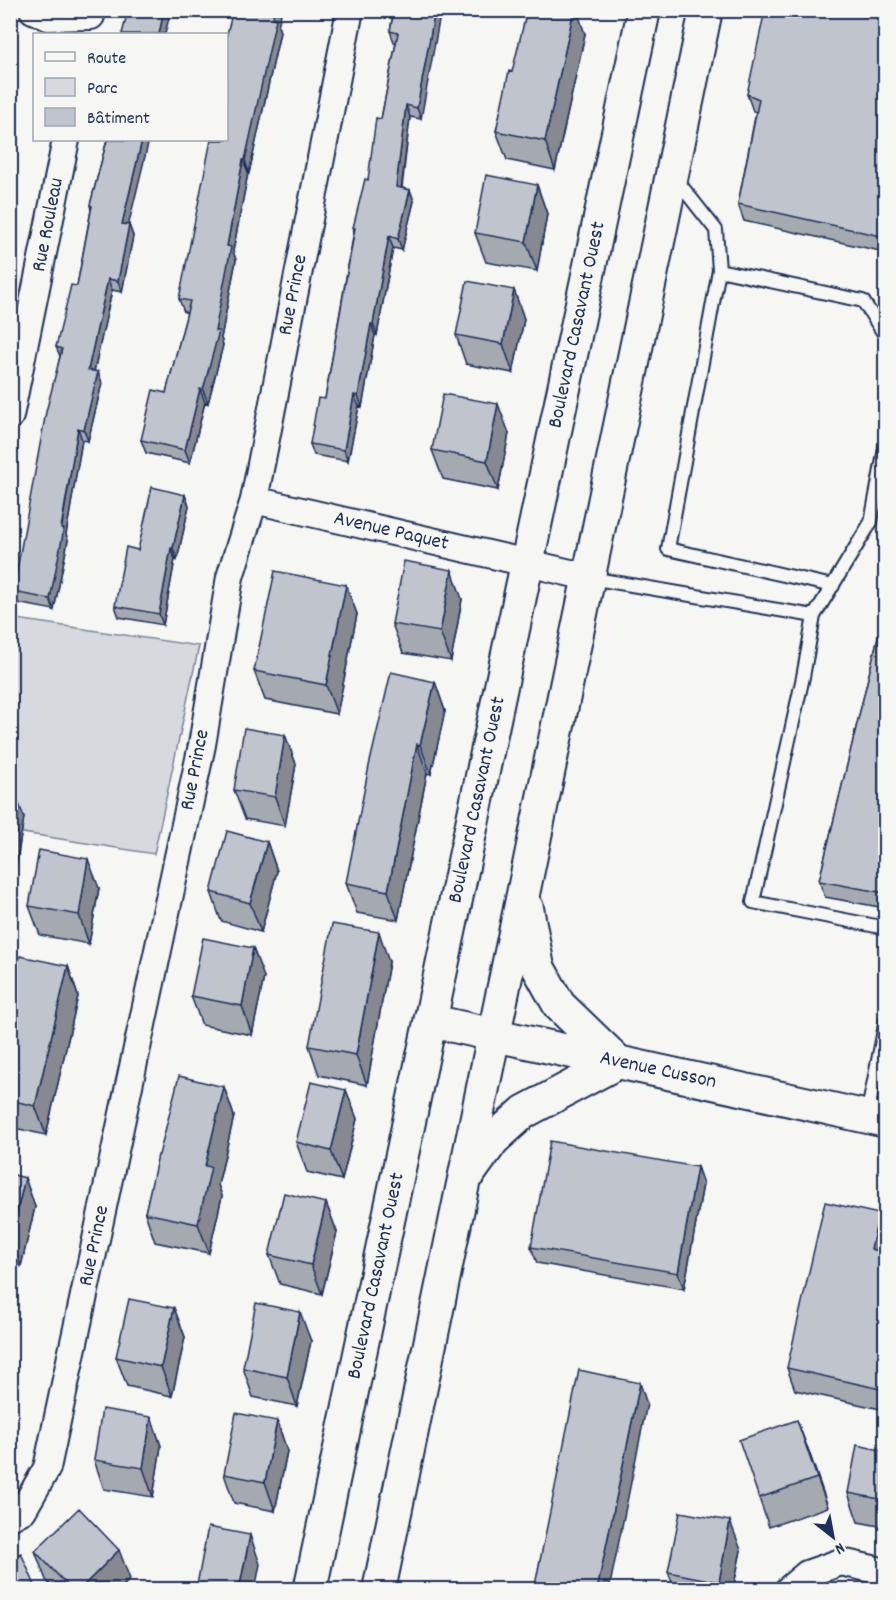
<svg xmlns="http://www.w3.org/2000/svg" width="896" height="1600" viewBox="0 0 896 1600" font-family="Dekko,sans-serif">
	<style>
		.green { fill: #d6d9dd; stroke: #78849e; stroke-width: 1.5 }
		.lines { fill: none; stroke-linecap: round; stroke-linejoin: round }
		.service-casing { stroke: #1b2f5e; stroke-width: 16 }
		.minor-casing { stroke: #1b2f5e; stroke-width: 30 }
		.tertiary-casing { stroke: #1b2f5e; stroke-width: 36 }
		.service { stroke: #f6f6f2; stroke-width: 12 }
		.minor { stroke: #f6f6f2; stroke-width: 26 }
		.tertiary { stroke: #f6f6f2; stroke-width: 32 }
		.wall { fill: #a5a9b0; stroke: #1b2f5e; stroke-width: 1.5 }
		.shaded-wall { fill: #868990; stroke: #1b2f5e; stroke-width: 1.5 }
		.building { fill: #c0c4cd; stroke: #1b2f5e; stroke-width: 1.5 }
		.labels { text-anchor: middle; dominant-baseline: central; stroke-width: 5; stroke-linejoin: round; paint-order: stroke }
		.street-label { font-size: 21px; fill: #1b2f5e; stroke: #f6f6f2 }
	</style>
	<rect width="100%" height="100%" fill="#f6f6f2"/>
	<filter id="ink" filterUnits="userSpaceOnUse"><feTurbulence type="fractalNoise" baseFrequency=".0167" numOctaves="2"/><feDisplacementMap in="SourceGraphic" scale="12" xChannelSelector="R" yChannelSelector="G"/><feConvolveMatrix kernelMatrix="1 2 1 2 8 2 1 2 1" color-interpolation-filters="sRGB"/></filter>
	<g filter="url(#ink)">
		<!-- green -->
		<path class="green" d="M10,618L199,646L154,854L11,831Z"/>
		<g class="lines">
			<defs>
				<path id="service" d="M675,178L716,230L719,270
					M886,443L871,522L814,616L803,677L753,902L886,928
					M590,578L814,616
					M833,586L668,549L719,270L863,301L886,337
					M867,1116L886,1020"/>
				<path id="minor" d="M33,10L48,17L91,16
					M10,416L66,140
					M254,500L588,577
					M10,1517L23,1510L47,1468L202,745L230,577L254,500L350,10
					M788,1590L807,1574L841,1562L886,1572"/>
				<path id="tertiary" d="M527,908L538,967L559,1005L617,1061
					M431,1021L886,1121
					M470,1172L493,1140L524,1112L618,1062
					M310,1590L644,10
					M379,1590L706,10"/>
			</defs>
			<!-- service casing -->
			<use href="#service" class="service-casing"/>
			<!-- minor casing -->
			<use href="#minor" class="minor-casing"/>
			<!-- tertiary casing -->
			<use href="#tertiary" class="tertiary-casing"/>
			<!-- service -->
			<use href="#service" class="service"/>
			<!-- minor -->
			<use href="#minor" class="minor"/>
			<!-- tertiary -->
			<use href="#tertiary" class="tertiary"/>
		</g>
		<!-- wall -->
		<path class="wall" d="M394,10L421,119L410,117L402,188L410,190L414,201L402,250L393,248L377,335H375L362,407L359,406L348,461L314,455L310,444L325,399L354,231L353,228L368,180L381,119L396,43L394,42L390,31Z
			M885,10V252L744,221L738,204L756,112L753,111L747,94Z
			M278,26L280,32L249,173H248L233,251L236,260L221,338L223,345L208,403L205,402L190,463L146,453L141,440L166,393L187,313L184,312L179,299Z
			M585,34L555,170L507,160L496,131L512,72Z
			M107,140L129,225L133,236L122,292L112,290L94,371L98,372L102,383L88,441L82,440L66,534L68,540L54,610L17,603L13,592L60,356L56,347L77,286L91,210L90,205Z
			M537,185L547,214L537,271L486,262L475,233Z
			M514,290L524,319L513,373L466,364L456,335Z
			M509,433L498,490L443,479L432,450Z
			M185,495L189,506L177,560L175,559L163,625L119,617L115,606L138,550Z
			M346,585L357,614L337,714L265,700L254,671Z
			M462,599L451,661L403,653L392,624Z
			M885,608V908L825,897L819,881Z
			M435,682L445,711L431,774L427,773L398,920L357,913L346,883Z
			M285,735L296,764L285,826L245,819L234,790Z
			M10,788L24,817L14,878L10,877Z
			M267,842L277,871L261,932L221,921L211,892Z
			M99,888L89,944L40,935L29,906Z
			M389,962L367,1085L319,1075L309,1046Z
			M68,966L78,996L46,1135L10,1127V994Z
			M264,977L252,1035L202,1025L191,996Z
			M224,1087L234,1116L218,1185L222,1196L209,1253L155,1242L145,1213L159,1155Z
			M346,1090L357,1119L342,1180L307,1172L296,1142Z
			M697,1167L703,1184L684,1289L537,1263L531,1247Z
			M10,1174L25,1178L35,1207L21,1266L10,1264Z
			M326,1203L337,1232L322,1294L280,1284L269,1255Z
			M885,1253V1410L795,1390L787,1368Z
			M174,1308L185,1337L172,1396L127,1386L116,1357Z
			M311,1341L297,1406L253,1397L243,1368Z
			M151,1417L161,1446L153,1497L104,1489L94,1460Z
			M277,1421L287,1451L275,1511L234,1503L224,1474Z
			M808,1449L828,1507L769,1527L759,1498Z
			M885,1451V1527L858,1522L848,1493Z
			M741,1550L733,1590H675L668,1572Z
			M35,1551L130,1579L119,1590H55L46,1580Z"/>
		<!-- shaded-wall -->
		<path class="shaded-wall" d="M164,10H171L165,34H159Z
			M274,10H282L278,26L280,32L249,173L245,160Z
			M435,10H441L421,119L417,108Z
			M574,10H577L585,34L555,170L545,141Z
			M10,49L13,56L10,68Z
			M406,105L410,117L400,198L396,187Z
			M142,140H149L126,235L122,224Z
			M243,160L248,173L233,251L236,260L221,338L223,345L208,403L203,390L215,331L227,246Z
			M537,185L547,214L537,271L526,242Z
			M410,190L414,201L402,250L398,239Z
			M129,225L133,236L122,292L118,281Z
			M389,236L393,248L377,335L373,324Z
			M108,279L112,290L92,381L88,370Z
			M514,290L524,319L513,373L503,344Z
			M371,324L375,335L362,407L358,396Z
			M98,372L102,383L88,441L84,430Z
			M200,389L205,402L190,463L185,450Z
			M354,395L359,406L348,461L344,450Z
			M498,404L509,433L498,490L487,461Z
			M78,428L82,440L66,534L68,540L54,610L50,599Z
			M185,495L189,506L177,560L173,548Z
			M171,548L175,559L163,625L159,614Z
			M452,570L462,599L451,661L440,632Z
			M346,585L357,614L337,714L326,685Z
			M435,682L445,711L431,774L420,745Z
			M285,735L296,764L285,826L275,797Z
			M417,744L427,773L398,920L388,891Z
			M13,788L24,817L14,878L10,868V806Z
			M267,842L277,871L261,932L250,903Z
			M88,859L99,888L89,944L79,915Z
			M379,932L389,962L367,1085L356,1055Z
			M253,948L264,977L252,1035L242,1006Z
			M68,966L78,996L46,1135L35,1106Z
			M224,1087L234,1116L218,1185L222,1196L209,1253L198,1224L205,1166Z
			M346,1090L357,1119L342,1180L331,1151Z
			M697,1167L703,1184L684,1289L678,1273Z
			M25,1178L35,1207L21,1266L11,1237Z
			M326,1203L337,1232L322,1294L311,1265Z
			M879,1214L885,1232V1241L878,1271L871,1249Z
			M10,1306L13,1312L10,1324Z
			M174,1308L185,1337L172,1396L161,1367Z
			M300,1312L311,1341L297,1406L287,1377Z
			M640,1383L647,1404L609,1590H597Z
			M151,1417L161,1446L153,1497L143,1468Z
			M797,1420L808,1449L828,1507L817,1478Z
			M277,1421L287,1451L275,1511L265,1482Z
			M730,1521L741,1550L733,1590H721L719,1582Z
			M250,1535L260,1564L255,1590H239Z
			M119,1550L130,1579L119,1590H79Z"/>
		<!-- building -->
		<path class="building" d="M128,10H164L159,34H122Z
			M233,10H274L273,18L276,19L245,160H243L227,246L231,247L215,331H219L203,390L200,389L185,450L141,440L153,390L166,393L190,301L179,299L211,140H226V38Z
			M394,10H435L417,108L406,105L396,187L410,190L398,239L389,236L373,324H371L358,396L354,395L344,450L310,444L318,398L325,399L355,228H353L365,179L368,180L376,118L381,119L398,33L390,31Z
			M527,10H574L545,141L496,131L509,71L512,72Z
			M765,10H885V237L738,204L759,99L747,94Z
			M107,140H142L122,224L129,225L118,281L108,279L88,370L98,372L84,430L78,428L61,528L64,529L50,599L13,592L46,412L62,349L56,347L71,285L77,286L92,206L90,205Z
			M486,175L537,185L526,242L475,233Z
			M467,281L514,290L503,344L456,335Z
			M443,394L498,404L487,461L432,450Z
			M152,487L185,495L173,548H171L159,614L115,606L126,547L138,550Z
			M404,561L452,570L440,632L392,624Z
			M275,571L346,585L326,685L254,671Z
			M885,608V893L819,881Z
			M391,672L435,682L420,745L417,744L388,891L346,883L369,766Z
			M244,728L285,735L275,797L234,790Z
			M10,788H13L10,806Z
			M227,831L267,842L250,903L211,892Z
			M39,850L88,859L79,915L29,906Z
			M332,924L379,932L356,1055L309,1046Z
			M203,938L253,948L242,1006L191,996Z
			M20,956L68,966L35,1106L10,1100V994Z
			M179,1076L224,1087L205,1166L211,1167L198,1224L145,1213L158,1155H159Z
			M311,1082L346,1090L331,1151L296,1142Z
			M550,1141L697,1167L678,1273L531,1247Z
			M10,1174L25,1178L11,1237H10Z
			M284,1193L326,1203L311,1265L269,1255Z
			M825,1202L879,1214L871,1249L885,1253V1390L787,1368Z
			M129,1299L174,1308L161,1367L116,1357Z
			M256,1303L300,1312L287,1377L243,1368Z
			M579,1370L640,1383L597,1590H534Z
			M102,1409L151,1417L143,1468L94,1460Z
			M236,1413L277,1421L265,1482L224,1474Z
			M797,1420L817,1478L759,1498L739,1440Z
			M857,1445L885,1451V1500L848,1493Z
			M79,1508L119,1550L79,1590H72L35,1551Z
			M680,1512L730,1521L719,1582L668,1572Z
			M208,1527L250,1535L239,1590H196Z
			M21,1553L37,1590H10V1558Z"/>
	</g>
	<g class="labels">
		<!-- street labels -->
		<g class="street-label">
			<text transform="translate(49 225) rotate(-79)">Rue Rouleau</text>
			<text transform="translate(294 295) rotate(-79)">Rue Prince</text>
			<text transform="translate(578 325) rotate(-78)">Boulevard Casavant Ouest</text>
			<text transform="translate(391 532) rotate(13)">Avenue Paquet</text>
			<text transform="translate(196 770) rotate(-79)">Rue Prince</text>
			<text transform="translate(478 800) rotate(-78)">Boulevard Casavant Ouest</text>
			<text transform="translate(658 1071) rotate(12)">Avenue Cusson</text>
			<text transform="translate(95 1246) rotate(-78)">Rue Prince</text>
			<text transform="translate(377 1276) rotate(-78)">Boulevard Casavant Ouest</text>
		</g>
	</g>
	<!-- margin -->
	<rect width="896" height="1600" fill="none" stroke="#f6f6f2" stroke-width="36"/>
	<rect x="18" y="18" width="860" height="1564" fill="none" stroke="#1b2f5e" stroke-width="2" filter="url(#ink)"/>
	<!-- legend -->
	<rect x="33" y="33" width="195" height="108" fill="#f6f6f2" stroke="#9ea6b7" stroke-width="1.5"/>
	<rect x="45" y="52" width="30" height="9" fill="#f6f6f2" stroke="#9ea6b7" stroke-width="1.5"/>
	<text x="87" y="63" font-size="18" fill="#1b2f5e">Route</text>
	<rect x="45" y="78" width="30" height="18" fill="#d6d9dd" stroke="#9ea6b7" stroke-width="1.5"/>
	<text x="87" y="93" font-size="18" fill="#1b2f5e">Parc</text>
	<rect x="45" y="108" width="30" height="18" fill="#c0c4cd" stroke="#9ea6b7" stroke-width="1.5"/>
	<text x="87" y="123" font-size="18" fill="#1b2f5e">Bâtiment</text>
	<!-- north arrow -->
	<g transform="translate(833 1537) rotate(149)" stroke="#f6f6f2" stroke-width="4.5" paint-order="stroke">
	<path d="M0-4.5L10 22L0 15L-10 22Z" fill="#1b2f5e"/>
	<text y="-9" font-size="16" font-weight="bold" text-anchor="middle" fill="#1b2f5e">N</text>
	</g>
</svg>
